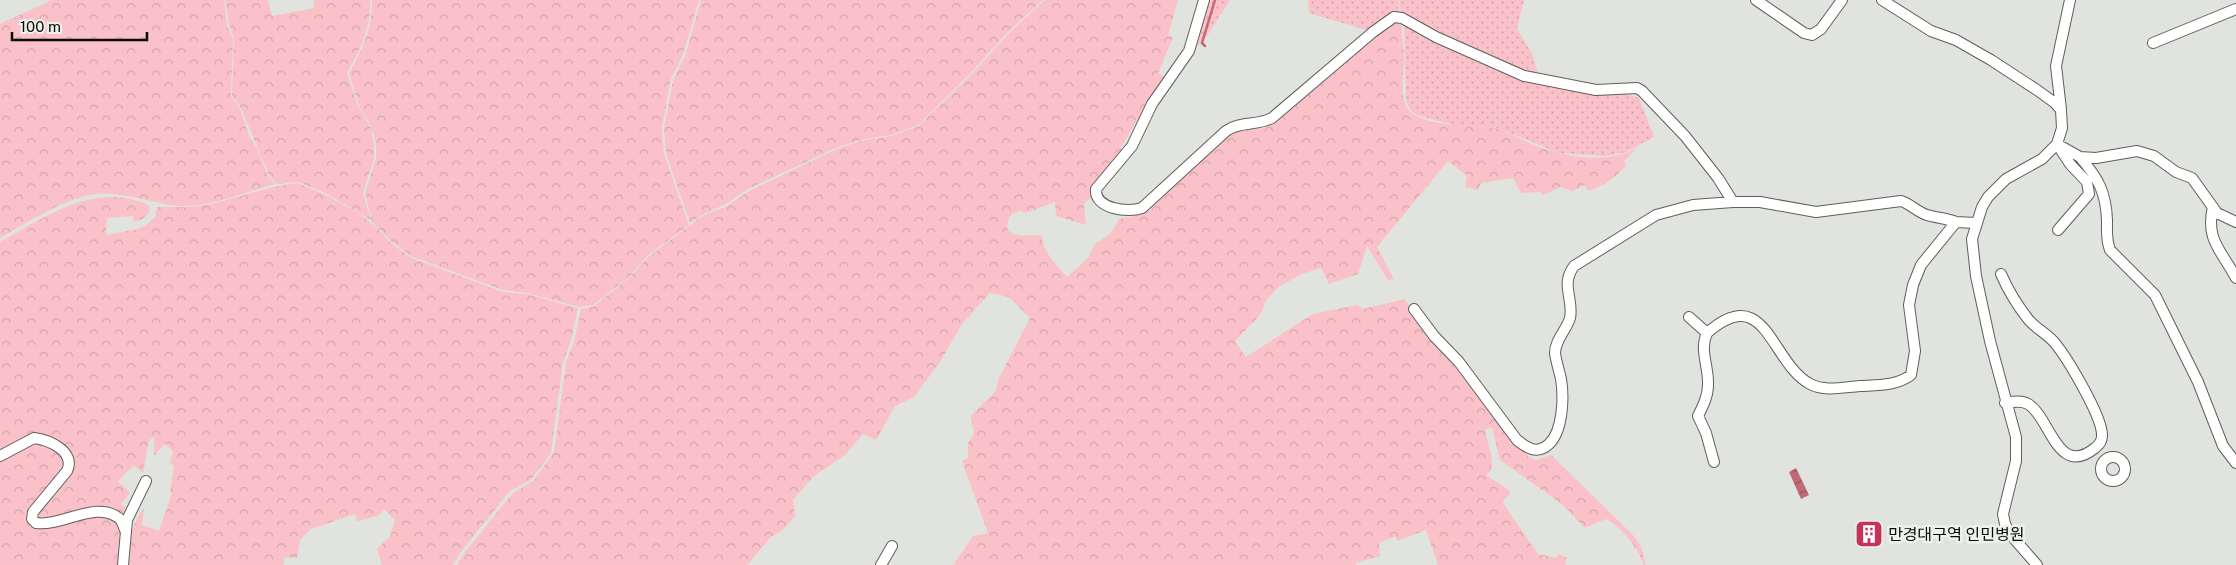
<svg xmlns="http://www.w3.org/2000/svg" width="2236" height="565" viewBox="0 0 2236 565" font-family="'Public Sans','Noto Sans KR',sans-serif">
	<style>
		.grass { fill: url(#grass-dots) }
		.forest { fill: url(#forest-crowns) }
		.water { fill: url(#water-waves) }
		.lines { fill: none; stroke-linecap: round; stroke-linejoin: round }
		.stream { stroke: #c06a79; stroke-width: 2.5 }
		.street-casing { stroke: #5d605a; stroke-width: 12 }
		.street { stroke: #fff; stroke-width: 10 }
		.labels { text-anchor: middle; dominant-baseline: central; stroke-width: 5; stroke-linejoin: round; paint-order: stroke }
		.poi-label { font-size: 16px; fill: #0b0c0a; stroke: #eef2eb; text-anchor: start }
	</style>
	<defs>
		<pattern id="grass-dots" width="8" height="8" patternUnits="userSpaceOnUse" patternTransform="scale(1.25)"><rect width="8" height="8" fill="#fac1c9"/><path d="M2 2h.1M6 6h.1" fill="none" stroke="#d5a5ab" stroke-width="1.8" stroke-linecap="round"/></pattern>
		<pattern id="forest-crowns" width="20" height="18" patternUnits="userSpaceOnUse" patternTransform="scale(1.25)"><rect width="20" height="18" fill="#fac1c9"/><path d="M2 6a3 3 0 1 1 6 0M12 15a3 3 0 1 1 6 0" fill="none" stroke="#d5a5ab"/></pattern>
		<pattern id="water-waves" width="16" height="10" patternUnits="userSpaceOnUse" patternTransform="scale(1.25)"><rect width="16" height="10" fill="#c06a79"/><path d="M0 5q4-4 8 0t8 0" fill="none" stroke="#9a5661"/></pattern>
	</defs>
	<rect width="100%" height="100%" fill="#e1e4de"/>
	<!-- grass -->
	<path class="grass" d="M1209,0H1214L1202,43L1198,46C1194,30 1199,13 1209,0Z
		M1216,0H1230L1203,42Z
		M1308,0H1399L1398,7L1401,17L1373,32L1309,13Z
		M1400,0H1524L1517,29L1532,53L1539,78L1403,17L1399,7Z
		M1404,22L1523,79L1541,85L1567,86L1596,94H1626L1639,98L1654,137L1626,152L1606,156L1559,153L1495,127L1455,125L1419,116L1410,110L1406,100Z"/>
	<!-- forest -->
	<path class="forest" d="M52,0H224L227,25L233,38L231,95L241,111L249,136L258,150L267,174L275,184C246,192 216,205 186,206C151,206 120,187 85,196C55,204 27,223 0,238V24Z
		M225,0H268L272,16L314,8V0H370C372,26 360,51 347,73L358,106L371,128L374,145V159L363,193L371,220L327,194L299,182L276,184L268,173L242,110L232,95L234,37L229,25Z
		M372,0H699L683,55L671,79L662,128L664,154L689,225L647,256L629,277L593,305L580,307L527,293L503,290L413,257L393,243L372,222L365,193L376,159V145L372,128L359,106L349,73C362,50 373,27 372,0Z
		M701,0H1043L1009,31L968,76L918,125L892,135L864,139L838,147L748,189L726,204L702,215L690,223L666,154L664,128L673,80L685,56Z
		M1045,0H1178L1168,35L1173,37L1158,74L1168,77L1155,91L1121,147V156L1090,191L1091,197L1084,204L1086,225L1056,216L1055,202L1026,213L1020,211C1014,213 1010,214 1008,221C1001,240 1031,235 1042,235C1042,251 1057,266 1067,277L1088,258L1094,245L1111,233L1119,219L1139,215L1150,210L1177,181L1193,169L1232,132L1264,128L1271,125L1386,28L1401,21C1402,33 1403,44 1404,55C1405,71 1397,98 1410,111C1426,128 1475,124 1495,128C1509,131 1521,140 1534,145C1566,157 1606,165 1637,148L1624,161L1626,166C1615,177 1603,187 1588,191L1585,185L1572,191L1561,187L1543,195L1540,192L1521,193L1513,178L1481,183L1478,190L1465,187L1467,176L1448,161L1377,247L1394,279L1388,280L1367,246L1358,274L1329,284L1321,268L1302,274L1278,287L1266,301L1260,315L1235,341L1246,357L1313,314L1357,305L1363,309L1405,299L1420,324L1529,457L1536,460L1551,455L1633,535L1641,546L1646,565H1644C1637,547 1623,528 1606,519L1585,528L1563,505L1500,460L1492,427L1485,430L1492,459L1491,471L1486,475L1509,490L1510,494L1502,501C1514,520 1526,536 1538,554L1556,558L1559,554L1567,558L1565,562L1566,565H1438L1426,530L1397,541L1396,536L1379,543L1380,556L1355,563L1356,565H953L973,536L988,533L962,461L968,458V443L974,434L971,416L996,391L998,380L1030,318L1009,297L990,293L962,324L940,362L914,397L895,406L876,440L863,434L844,456L814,476L793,500L795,516L784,529L771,537L747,565H457L465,552L512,494L534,480L554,452L566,362L574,342L581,309L594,306L629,278L648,257L702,216L727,206L749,191L839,148L864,140L892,136L918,126L969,77L1010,32Z
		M298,183L326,195L360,214L378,229L392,244L412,258L503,292L527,294L578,308L571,341L563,362L551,453L531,480L510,491L463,549L453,565H382L377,549L390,536L395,520L384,509L378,516L357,521L355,514L311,529L300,540L297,558L285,557L283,565H129C128,542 130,526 144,508L142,525L159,531L172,493L170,492L174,466L170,463L173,451L165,444L154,456V437L149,440L143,473L134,465L118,481L130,493L121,504L128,510L123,518L120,514L45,520L35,518L72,464L40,436L0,453V242C45,217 96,181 148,205L150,210C147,218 141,220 134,222L133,216L107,218L106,235L137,229L146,225L155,217L157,207C175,207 193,208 211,204C241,197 268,186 298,183Z
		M35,441L57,450L67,464L30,520L72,519L106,515L121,524L120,565H0V458Z"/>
	<!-- water -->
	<path class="water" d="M1796,468L1809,495L1801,499L1789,472Z"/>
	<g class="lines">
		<!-- stream -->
		<path class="stream" d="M1205,46L1202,43L1215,0"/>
		<defs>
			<path id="street" d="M1204,0L1189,51L1152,104L1132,146L1096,189C1094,209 1128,213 1142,208L1226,131C1240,121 1257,126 1272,118L1373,32L1394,17L1402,18L1436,37L1524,76L1596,90L1637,88L1642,91L1685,136L1718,178L1733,202
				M1756,0L1804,33L1812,35L1821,29L1842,0
				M1882,0L1931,31L1956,40L1991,60L2037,90L2055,103L2061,110L2062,128L2057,144L2042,159L2006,179L1988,197L1982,207L1972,239L1976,276L1990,341L2016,437V461L2003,514L2005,524L2010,534L2037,565
				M2153,43L2236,9
				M2061,109L2056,66L2070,0
				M2080,157C2098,178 2106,192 2107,220C2107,231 2106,240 2110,250L2155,295L2198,382L2223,446L2236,463
				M2213,207C2205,240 2222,251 2236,278
				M2058,230L2089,194L2087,182L2070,164L2057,144L2080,157L2096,158L2137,151L2154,156L2176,172L2192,178L2217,213L2236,222
				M2001,274C2008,290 2017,305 2028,319C2035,328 2046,333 2054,342C2066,356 2103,417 2102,436C2102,441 2099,445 2095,448C2057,479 2050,416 2028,404C2021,400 2012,402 2005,403
				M1414,309L1434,336L1459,362L1517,440C1527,448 1537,455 1549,444C1563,431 1564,397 1561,379C1559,370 1556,361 1555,353C1555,340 1567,329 1570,318C1574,299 1560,285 1574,266L1656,215L1693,205L1733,202H1760L1816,212L1901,201C1911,204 1917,212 1927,215C1937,218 1946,218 1956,222
				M1689,317L1707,333
				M0,456L34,438C50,440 76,452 67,471L33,512L32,519L36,523C63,527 98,498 121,520L126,532
				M2101 469a12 12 0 1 1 24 0a12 12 0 1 1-24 0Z
				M1714,462L1706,433L1698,416C1703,406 1708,396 1708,385C1709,367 1699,350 1707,333C1766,281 1770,362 1810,384C1825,392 1844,387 1860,386C1878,385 1896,386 1911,375L1915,351L1909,305L1913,285L1921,265L1956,222L1976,223
				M123,565L127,520L146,481
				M881,565L892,546"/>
		</defs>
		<!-- street casing -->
		<use href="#street" class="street-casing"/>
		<!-- street -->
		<use href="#street" class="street"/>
	</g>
	<!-- icons -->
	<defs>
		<symbol id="building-square" viewBox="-11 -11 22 22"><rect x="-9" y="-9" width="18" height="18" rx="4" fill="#c3345a" stroke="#eef2eb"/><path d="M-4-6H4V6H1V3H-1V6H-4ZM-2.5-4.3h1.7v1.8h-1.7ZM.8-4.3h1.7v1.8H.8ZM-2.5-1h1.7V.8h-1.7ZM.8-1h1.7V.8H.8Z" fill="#fff"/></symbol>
	</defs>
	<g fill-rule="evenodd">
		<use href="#building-square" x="1853" y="518" width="32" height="32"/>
	</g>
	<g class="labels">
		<!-- poi labels -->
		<g class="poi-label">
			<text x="1888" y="534">만경대구역 인민병원</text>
		</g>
	</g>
	<!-- scale -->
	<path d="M12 32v8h135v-8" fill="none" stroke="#0b0c0a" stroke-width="2.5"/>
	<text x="20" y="32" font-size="15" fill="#0b0c0a" stroke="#eef2eb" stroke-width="4" paint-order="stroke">100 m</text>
</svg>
